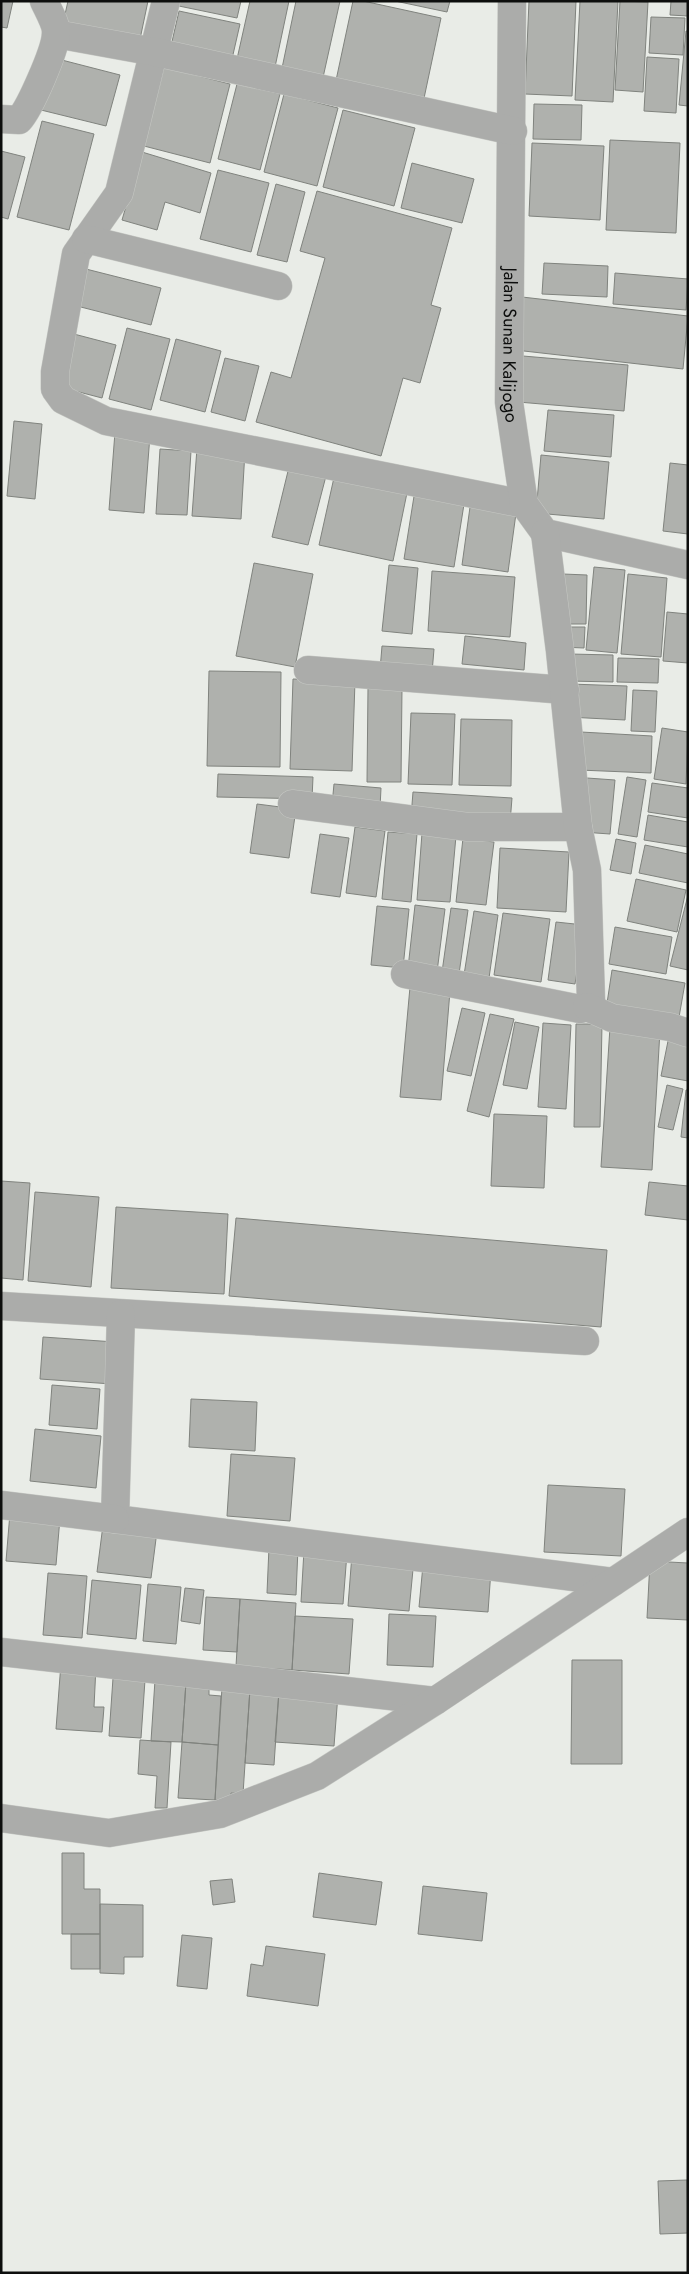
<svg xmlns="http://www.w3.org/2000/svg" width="689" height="2274" viewBox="0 0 689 2274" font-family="Jost,sans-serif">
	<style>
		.building { fill: #afb1ad; stroke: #80837e }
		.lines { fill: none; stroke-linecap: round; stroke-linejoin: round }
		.street-casing { stroke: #c6c8c4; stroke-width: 29 }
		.street { stroke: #abacaa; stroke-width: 28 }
		.labels { text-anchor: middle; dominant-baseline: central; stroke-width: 5; stroke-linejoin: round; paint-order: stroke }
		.street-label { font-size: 18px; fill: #0d0e0d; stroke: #f6f9f4 }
	</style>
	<rect width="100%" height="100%" fill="#e9ece7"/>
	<!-- building -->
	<path class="building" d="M1,1H13L7,28L1,27Z
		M68,1H148L139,44L62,28Z
		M175,1H241L237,18L174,5Z
		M250,1H289L275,67L237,59Z
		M296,1H340L322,82L281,73Z
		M353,1H363L441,18L423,103L335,85Z
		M395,1H450L447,12Z
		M529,1H576L572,96L525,94Z
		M580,1H618L613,102L575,100Z
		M620,1L648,2L643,92L615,90Z
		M671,1H688V16L670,15Z
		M179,11L240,24L232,59L171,46Z
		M651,17L685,18L683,55L649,53Z
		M686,31H688V106L679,105Z
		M647,57L679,59L676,113L644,111Z
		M54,58L120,75L106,126L41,110Z
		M164,67L230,84L210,163L144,146Z
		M237,84L280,94L260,170L218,159Z
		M284,94L338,108L317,186L264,172Z
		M534,104L582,105L581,140L533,139Z
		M343,110L415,128L394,206L323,187Z
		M42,121L94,134L69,230L17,217Z
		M610,140L680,143L676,233L606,230Z
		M532,143L604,146L600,220L529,216Z
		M1,151L25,157L8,219L1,217Z
		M142,152L211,173L200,213L165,202L157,230L122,220Z
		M412,163L474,179L462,223L401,208Z
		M218,170L269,183L251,252L200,239Z
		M276,184L305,192L287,262L257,255Z
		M317,191L452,228L431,305L441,308L420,383L403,378L381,456L256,422L271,372L291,378L325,258L300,251Z
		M544,263L608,266L607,297L542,294Z
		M82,268L161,288L151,325L73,305Z
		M615,273L688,279L686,310L613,304Z
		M522,297L688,316L683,369L515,350Z
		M127,328L170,339L151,410L109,399Z
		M70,333L116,345L102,398L56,386Z
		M176,339L221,351L205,412L160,400Z
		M523,356L628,365L624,411L518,402Z
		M225,358L259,366L245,421L211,412Z
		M548,410L614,415L611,457L544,451Z
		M14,421L42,424L35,499L7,496Z
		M115,432L150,435L144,513L109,510Z
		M197,448L245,451L241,519L192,516Z
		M160,449L191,451L187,515L156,514Z
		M541,455L609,462L604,519L536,513Z
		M670,463L688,465V534L663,531Z
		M289,467L326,476L308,545L272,537Z
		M335,473L408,488L393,561L319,545Z
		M415,490L465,498L454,567L404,559Z
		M471,500L517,506L508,572L462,565Z
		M254,563L313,574L295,667L236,656Z
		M389,565L418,568L412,634L382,631Z
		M594,567L625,570L617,653L586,650Z
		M432,571L515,577L510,637L428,631Z
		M563,574L587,575L586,624H562Z
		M628,574L667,578L661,657L621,654Z
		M667,612L688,614V663L663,661Z
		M562,627H585L584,648L561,647Z
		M465,636L526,643L524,670L462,664Z
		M382,646L434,649L432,673L380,670Z
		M570,654L613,655V682L569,681Z
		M618,658L659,659L658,683L617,682Z
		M209,671L281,672L280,767L207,766Z
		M293,679L355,681L352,771L290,769Z
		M570,684L627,686L625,720L568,717Z
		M368,688H402L401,782H367Z
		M633,690L657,691L655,732L631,731Z
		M411,713L455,714L452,785L408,784Z
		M461,719L512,720L511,786L459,785Z
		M662,728L688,732L686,784L654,779Z
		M581,732L652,736L651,773L579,770Z
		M218,774L313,777L312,799L217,797Z
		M627,777L646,780L637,837L618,834Z
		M587,778L615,780L610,834L582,832Z
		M652,783L688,788V818L648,812Z
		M334,784L381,788L380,808L332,805Z
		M413,792L512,798L510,823L411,817Z
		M257,804L296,809L289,858L250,853Z
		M648,815L688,822V847L644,840Z
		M355,827L385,831L376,897L346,893Z
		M388,832L417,834L411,902L382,899Z
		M422,833L456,836L450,902L417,900Z
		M320,834L349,838L340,897L311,893Z
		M463,838L494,842L486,905L456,902Z
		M616,839L636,843L631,874L610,870Z
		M645,845L688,854V883L639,873Z
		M500,848L569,852L566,912L497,908Z
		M636,879L686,890L677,932L627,921Z
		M688,895V970L670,966Z
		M415,905L445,909L437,972L408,968Z
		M377,906L409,909L403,968L371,965Z
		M451,908L468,910L459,974L442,972Z
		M474,911L498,915L489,978L464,975Z
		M503,913L550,919L541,982L494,975Z
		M556,922L584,925L575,984L548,980Z
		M615,927L672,937L666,974L609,964Z
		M612,970L685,983L678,1023L606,1010Z
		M410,987L450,991L441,1100L400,1097Z
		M462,1008L485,1013L471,1076L447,1071Z
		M490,1014L514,1019L489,1117L467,1111Z
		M515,1022L539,1027L527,1089L503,1085Z
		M543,1023L571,1025L566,1109L538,1107Z
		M576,1024H602L600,1127H574Z
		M610,1027L660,1030L652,1170L601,1167Z
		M668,1041L688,1045V1081L661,1076Z
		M667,1085L683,1089L673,1130L658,1127Z
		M686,1090H688V1138L681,1137Z
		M494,1114L547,1116L544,1188L491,1186Z
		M1,1181L30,1183L23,1280L1,1278Z
		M649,1182L688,1186V1220L645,1215Z
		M35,1192L99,1197L91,1287L28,1281Z
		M116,1207L228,1214L224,1294L111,1288Z
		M236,1218L607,1250L601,1327L229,1296Z
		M43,1337L115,1342L112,1384L40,1379Z
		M52,1385L100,1389L97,1429L49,1425Z
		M191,1399L257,1402L255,1451L189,1447Z
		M35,1429L101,1436L96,1488L30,1481Z
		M231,1454L295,1458L290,1521L227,1516Z
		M548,1485L625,1489L621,1556L544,1552Z
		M10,1513L60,1518L56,1565L6,1561Z
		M103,1525L157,1531L151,1578L97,1572Z
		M269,1547L298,1548L296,1595L267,1593Z
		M304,1550L347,1553L343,1604L301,1602Z
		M352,1554L414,1559L409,1611L348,1606Z
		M650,1561L688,1563V1620L647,1618Z
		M423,1565L491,1570L488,1612L419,1607Z
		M48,1573L87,1576L82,1638L43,1635Z
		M92,1580L141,1585L136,1639L87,1634Z
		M148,1584L181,1587L176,1644L143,1641Z
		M185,1588L204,1590L200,1624L181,1621Z
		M206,1597L240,1599L237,1652L203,1650Z
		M240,1599L296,1603L292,1670L236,1666Z
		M389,1614L436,1616L433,1667L387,1665Z
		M295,1616L353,1619L349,1674L292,1670Z
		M572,1660H622V1764H571Z
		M61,1663L96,1666L94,1707H104L102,1732L56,1729Z
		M113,1678L145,1680L141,1738L109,1736Z
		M155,1680L186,1682L182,1742L151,1741Z
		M186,1682L209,1683V1695L221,1696L218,1745L182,1742Z
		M222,1687L250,1689L243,1794L231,1793L230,1802L215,1800Z
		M250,1689L279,1691L274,1765L245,1763Z
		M279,1691L338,1694L334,1746L275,1742Z
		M140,1740L171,1742L167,1808H155L157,1776L138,1774Z
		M182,1742L218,1745L215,1800L178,1798Z
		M62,1853H84V1889H100V1934H62Z
		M319,1873L382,1882L376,1925L313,1917Z
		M232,1879L235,1902L213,1905L210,1881Z
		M423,1886L487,1893L482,1941L418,1934Z
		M100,1904L143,1905V1957H124V1974L100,1973Z
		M71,1934H100V1969H71Z
		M182,1935L212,1938L207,1989L177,1986Z
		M266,1946L325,1954L318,2006L247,1996L251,1964L263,1966Z
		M687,2180L688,2233L660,2234L658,2181Z"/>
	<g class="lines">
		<defs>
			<g id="street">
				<path d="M166,1L119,193L76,254L55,372V389L63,400L106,421L524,504"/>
				<path id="s1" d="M512,1L509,402L524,504L545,533L688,565"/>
				<path d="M56,34L155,52L513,131"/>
				<path d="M1,119L19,120C30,108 55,51 56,34C57,25 48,10 44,1"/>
				<path d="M86,239L278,286"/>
				<path d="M308,670L565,690"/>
				<path d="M292,804L468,827H578"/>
				<path d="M405,974L580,1009L587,1007L591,1001L587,870L578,827L560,651L545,533"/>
				<path d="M587,1007L612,1018L670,1027L688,1033"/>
				<path d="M1,1306L585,1341"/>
				<path d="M121,1314L115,1519L613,1582"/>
				<path d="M1,1505L115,1519"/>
				<path d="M1,1652L435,1701"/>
				<path d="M1,1818L109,1833L220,1814L317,1776L435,1701L688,1532"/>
			</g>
		</defs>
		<!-- street casing -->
		<use href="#street" class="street-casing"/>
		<!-- street -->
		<use href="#street" class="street"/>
	</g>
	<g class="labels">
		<!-- street labels -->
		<g class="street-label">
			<text stroke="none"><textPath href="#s1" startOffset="344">Jalan Sunan Kalijogo</textPath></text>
		</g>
	</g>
	<!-- border -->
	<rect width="689" height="2274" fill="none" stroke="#0d0e0d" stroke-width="5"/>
</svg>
